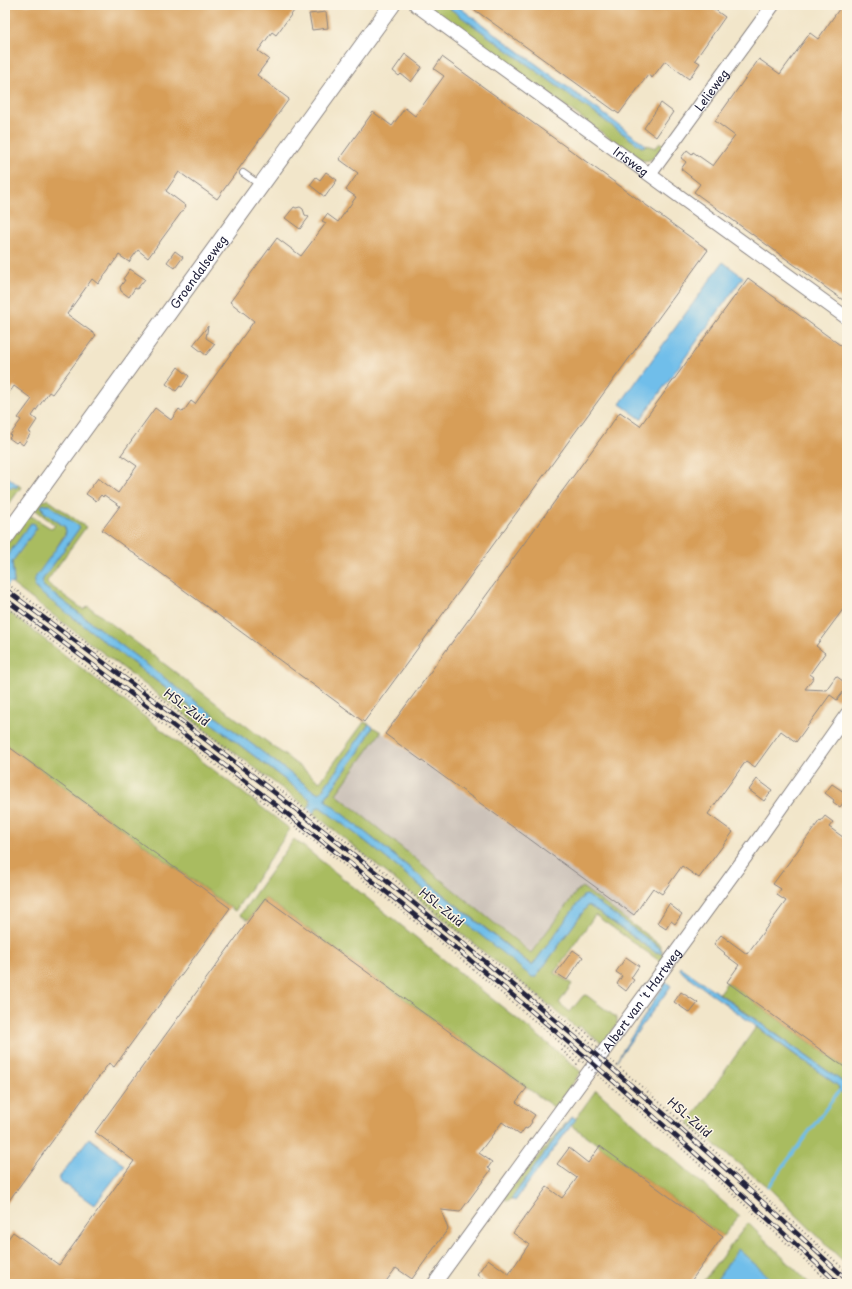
<svg xmlns="http://www.w3.org/2000/svg" width="852" height="1289" viewBox="0 0 852 1289" font-family="'Playpen Sans',sans-serif">
	<style>
		.industrial { fill: #ccc2b9 }
		.green { fill: #a9bc60; stroke: #666f4e }
		.water { fill: #6fbeea; stroke: #487092 }
		.lines { fill: none; stroke-linecap: round; stroke-linejoin: round }
		.stream { stroke: #6fbeea; stroke-width: 3 }
		.building { fill: #d79e59 }
		.service-casing { stroke: #8a8482; stroke-width: 8 }
		.minor-casing { stroke: #8a8482; stroke-width: 15 }
		.tertiary-casing { stroke: #8a8482; stroke-width: 18 }
		.path { stroke: #8a8482; stroke-width: 2; stroke-dasharray: 1 3; stroke-linecap: butt }
		.service { stroke: #fff; stroke-width: 6 }
		.minor { stroke: #fff; stroke-width: 13 }
		.tertiary { stroke: #fff; stroke-width: 16 }
		.rail-casing { stroke: #22223b; stroke-width: 4.5 }
		.rail { stroke: #fcf5e5; stroke-width: 3; stroke-dasharray: 9; stroke-linecap: butt }
		.path-bridge { stroke: #8a8482; stroke-width: 2; stroke-dasharray: 1 3; stroke-linecap: butt }
		.labels { text-anchor: middle; dominant-baseline: central; stroke-width: 3; stroke-linejoin: round; paint-order: stroke }
		.street-label { font-size: 12px; fill: #22223b; stroke: #fcf5e5 }
	</style>
	<rect width="100%" height="100%" fill="#fcf5e5"/>
	<filter id="ink" filterUnits="userSpaceOnUse"><feTurbulence type="fractalNoise" baseFrequency=".025" numOctaves="2"/><feDisplacementMap in="SourceGraphic" scale="8" xChannelSelector="R" yChannelSelector="G"/><feConvolveMatrix kernelMatrix="1 2 1 2 8 2 1 2 1" color-interpolation-filters="sRGB"/></filter>
	<filter id="wash" filterUnits="userSpaceOnUse"><feTurbulence type="fractalNoise" baseFrequency=".012" numOctaves="4" result="noise"/><feDisplacementMap in="SourceGraphic" scale="16" xChannelSelector="R" yChannelSelector="G"/><feGaussianBlur stdDeviation="0.9" result="paint"/><feColorMatrix in="noise" values="0 0 0 0 0 0 0 0 0 0 0 0 0 0 0 0 0 1.4 0 .05"/><feComposite in="paint" operator="in"/></filter>
	<g filter="url(#wash)">
		<rect width="100%" height="100%" fill="#f2e6ca"/>
		<!-- industrial -->
		<path class="industrial" d="M381,732L634,915L629,921L582,887L577,891L532,953L336,794Z"/>
		<!-- green -->
		<path class="green" d="M425,5H445L642,147L646,145L656,148L660,142L664,145C657,154 653,163 640,160Z
			M5,485L10,488L13,486L16,488L18,485L21,487L5,510Z
			M43,499L45,501L47,499L86,527L47,581V583L84,610L88,606L320,782L364,722L369,724L321,792L318,793L315,792L43,586L42,582L43,579L80,527L43,504L41,507L43,508V511L65,527L66,532L34,585L35,588L310,799L311,803L308,808L12,584L14,582L12,562L36,529L31,523L5,559V546L28,514L52,529L55,525L33,508Z
			M5,609L290,829L235,911L5,744Z
			M373,727L381,732L336,794L531,953L577,891L582,887L660,945L665,958L663,962L658,960L595,915L554,973L572,984L559,1003L570,1012L583,996L586,995L617,1018V1024L603,1044L579,1026L577,1028L313,813L318,807H320L365,841L487,940L536,977L588,905L655,952H658L660,954L662,952L660,950L659,948L587,895L583,897L533,966L326,801V797L360,750Z
			M294,839L558,1052L581,1072L555,1108L265,898L248,920L240,915Z
			M727,982L847,1069V1085L719,993Z
			M756,1027L837,1085L839,1087V1091L847,1094V1265L770,1189L688,1123Z
			M596,1090L739,1216L723,1236L571,1125Z
			M572,1116L511,1199L507,1201L504,1197Z
			M748,1223L810,1284H701Z"/>
		<!-- water -->
		<path class="water" d="M445,5H456L646,145L642,147L640,146Z
			M723,262L743,277L641,419L620,404Z
			M5,475L18,485L16,488L13,486L12,488L8,487L5,485Z
			M43,504L45,505H49L80,527L43,579L42,582L43,586L315,792L318,793L321,792L369,724L373,727L360,750L326,797V801L532,966L583,896L587,895L660,948V950L662,952L661,954L658,952H655L588,905L536,977H532L365,841L320,807H318L313,813L308,808L311,804L310,799L149,675L38,591L34,585L35,578L65,536L66,532L65,527L43,511V508L41,507Z
			M31,523L35,524L36,529L12,562L14,582L12,584L6,579L5,559Z
			M681,967L847,1085V1094L839,1091V1087L837,1085L684,974L680,969Z
			M666,982L671,986L616,1061Z
			M572,1116L576,1119L515,1201L511,1199Z
			M89,1138L125,1165L94,1205L58,1179Z
			M738,1249L777,1284H714Z"/>
		<g class="lines">
			<!-- stream -->
			<path class="stream" d="M5,587L9,581
				M768,1187L839,1091"/>
		</g>
		<g id="blocks">
			<!-- building -->
			<path class="building" d="M5,5H285L294,11L276,35L272,32L258,51L269,59L257,75L289,99L217,199L179,172L166,191L186,206L148,258L138,250L129,262L119,255L98,284L92,279L67,314L96,335L52,394L49,392L32,416L37,420L29,432L31,433L23,445L18,441L16,443L9,438L11,436L10,435L21,420L18,418L32,399L14,386L5,399Z
				M468,5H717L714,9L725,17L695,60L700,63L689,79L665,61L652,78L648,75L619,114Z
				M842,5H847V303L694,192L700,184L681,169L686,162L681,158L687,150L692,154L693,152L713,166L735,136L715,121L759,59L780,74L810,33L818,39Z
				M326,12L328,28L312,30L309,14Z
				M405,54L422,67L411,82L401,74L399,76L393,71Z
				M442,57L708,250L364,722L102,530L120,506L104,495L103,497L101,495L96,501L86,494L98,478L118,493L137,466L121,455L155,408L171,420L179,409L183,412L191,401L195,404L254,321L230,302L277,238L301,256L326,223L322,221L327,214L338,222L356,197L346,190L358,173L339,159L373,112L392,126L405,108L415,116L444,76L434,69Z
				M661,103L673,112L656,137L644,128Z
				M326,172L337,180L325,197L310,185L316,177L320,180Z
				M294,207L296,208L300,207L303,209L305,215L309,217L300,229L285,218Z
				M175,251L183,257L175,268L167,262Z
				M130,269L145,279L137,289L135,288L129,297L121,291L120,287L125,280L123,279Z
				M748,278L847,350V604L816,646L825,653L810,674L814,677L805,689L826,690L836,676L847,684V687L837,700L830,695L796,742L781,731L755,767L746,761L708,814L733,832L699,878L682,866L662,894L653,888L634,915L385,734L620,412L640,426Z
				M208,326L206,338L215,344L206,355L193,345Z
				M178,367L189,376L182,387L180,386L176,391L166,384Z
				M5,744L230,908L114,1067L109,1063L5,1206Z
				M757,779L772,790L764,801L749,790Z
				M832,784L847,794V798L840,807L833,802L834,800L825,793Z
				M825,816L833,822L829,827L847,840V1069L727,982L739,965L724,954L725,953L714,944L721,935L747,954L786,901L777,895L781,889L773,884L820,820L821,821Z
				M265,898L527,1088L516,1102L535,1115L531,1121L532,1122L527,1129L525,1128L520,1135L502,1122L479,1153L492,1162L488,1168L491,1170L460,1212L441,1210L448,1229L412,1279L396,1268L384,1284H5V1243L13,1232L59,1265L134,1161L95,1132Z
				M669,904L682,914L675,924L671,921L666,929L657,923Z
				M573,950L583,957L567,980L556,973Z
				M626,957L639,966L631,978L634,980L626,991L617,984L622,976L616,972Z
				M681,992L698,1003L690,1013L674,1002Z
				M600,1146L723,1236L689,1284H490L477,1274L488,1259L509,1274L529,1244L513,1233L547,1187L562,1198L577,1178L557,1164L569,1148L588,1163Z"/>
		</g>
	</g>
	<g filter="url(#ink)">
		<use href="#blocks" fill-opacity="0" stroke="#8a8482" stroke-width="1"/>
		<g class="lines">
			<defs>
				<path id="service" d="M243,173L260,185"/>
				<g id="minor">
					<path id="s1" d="M416,5L847,318"/>
					<path id="s2" d="M650,174L773,5"/>
					<path id="s3" d="M434,1284L760,837L847,714"/>
				</g>
				<g id="tertiary">
					<path id="s4" d="M5,538L392,5"/>
				</g>
			</defs>
			<!-- service casing -->
			<use href="#service" class="service-casing"/>
			<!-- minor casing -->
			<use href="#minor" class="minor-casing"/>
			<!-- tertiary casing -->
			<use href="#tertiary" class="tertiary-casing"/>
			<!-- path -->
			<path class="path" d="M5,514L10,507
				M578,1032L581,1028L596,1041
				M565,1047L562,1050L577,1064L587,1053"/>
			<!-- service -->
			<use href="#service" class="service"/>
			<!-- minor -->
			<use href="#minor" class="minor"/>
			<!-- tertiary -->
			<use href="#tertiary" class="tertiary"/>
			<defs>
				<path id="rail" d="M5,589C147,694 289,801 426,913C570,1030 711,1152 847,1280
					M5,599C166,719 326,841 481,969C604,1070 722,1176 839,1284"/>
			</defs>
			<!-- rail casing -->
			<use href="#rail" class="rail-casing"/>
			<!-- rail -->
			<use href="#rail" class="rail"/>
			<!-- path-bridge -->
			<path class="path-bridge" d="M5,582C176,709 347,838 511,975C626,1071 737,1170 847,1272
				M5,606C166,726 326,847 480,975C600,1075 717,1178 831,1284"/>
		</g>
	</g>
	<g class="labels">
		<!-- street labels -->
		<g class="street-label">
			<text stroke="none"><textPath href="#s2" startOffset="104">Lelieweg</textPath></text>
			<text stroke="none"><textPath href="#s1" startOffset="266">Irisweg</textPath></text>
			<text stroke="none"><textPath href="#s4" startOffset="329">Groendalseweg</textPath></text>
			<text transform="translate(187 707) rotate(37)">HSL-Zuid</text>
			<text transform="translate(442 907) rotate(39)">HSL-Zuid</text>
			<text stroke="none"><textPath href="#s3" startOffset="352">Albert van 't Hartweg</textPath></text>
			<text transform="translate(690 1117) rotate(41)">HSL-Zuid</text>
		</g>
	</g>
	<!-- margin -->
	<rect width="852" height="1289" fill="none" stroke="#fcf5e5" stroke-width="20"/>
</svg>
